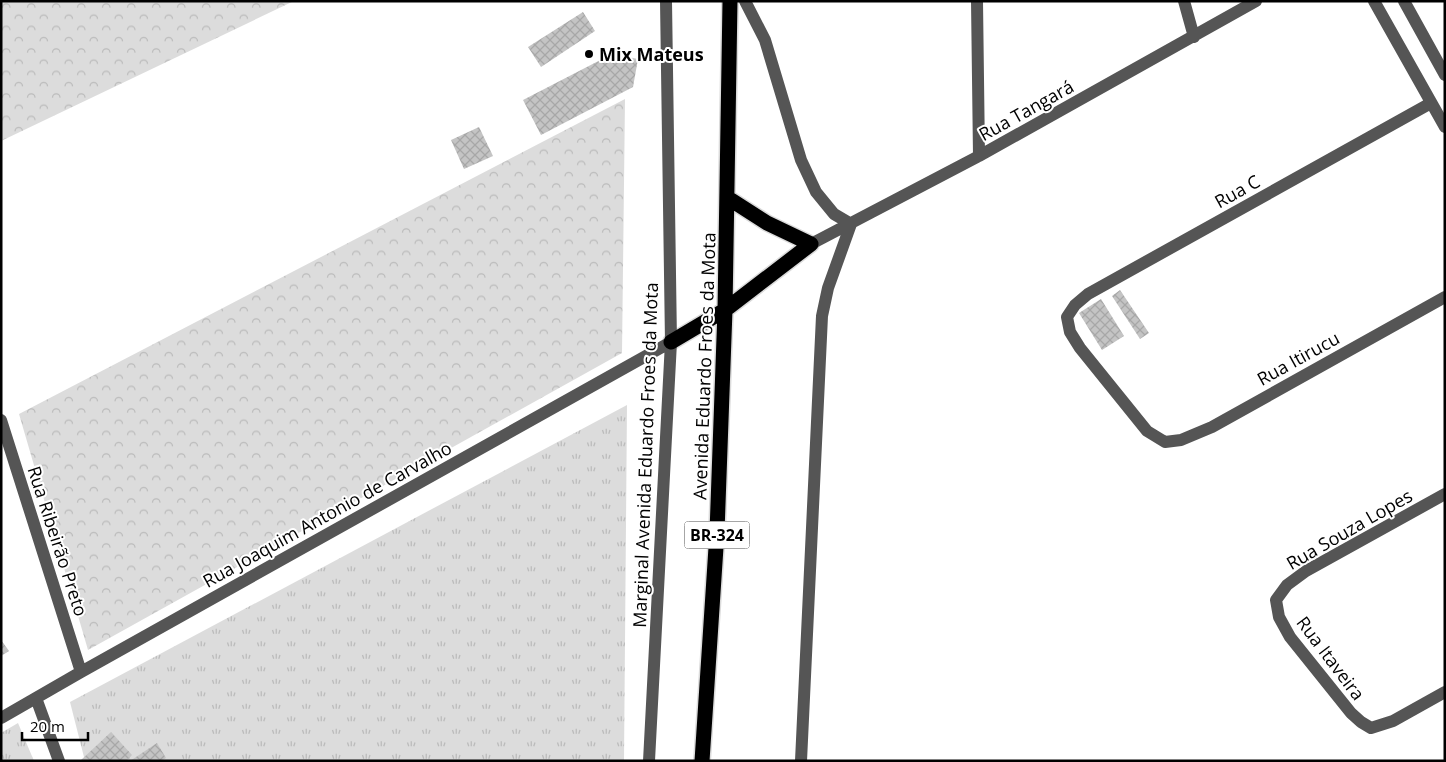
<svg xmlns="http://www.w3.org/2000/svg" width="1446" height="762" viewBox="0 0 1446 762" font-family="'Open Sans',sans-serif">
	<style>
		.grass { fill: url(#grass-tufts) }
		.forest { fill: url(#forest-crowns) }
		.building { fill: url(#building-cross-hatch) }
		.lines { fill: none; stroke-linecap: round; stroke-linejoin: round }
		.highway-casing { stroke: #dbdbdb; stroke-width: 18 }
		.minor { stroke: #555; stroke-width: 12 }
		.highway { stroke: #000; stroke-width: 15 }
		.poi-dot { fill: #000; stroke: #fff; stroke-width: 2 }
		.labels { text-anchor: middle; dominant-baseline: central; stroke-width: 4; stroke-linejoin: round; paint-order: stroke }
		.shield { fill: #fff; stroke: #4c4c4c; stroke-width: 1 }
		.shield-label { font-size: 16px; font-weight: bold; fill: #000 }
		.poi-label { font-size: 18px; font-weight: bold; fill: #000; stroke: #fff; text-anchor: start }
		.street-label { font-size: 18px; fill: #000; stroke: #fff }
	</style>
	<defs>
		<pattern id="grass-tufts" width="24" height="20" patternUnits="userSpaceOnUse" patternTransform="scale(1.25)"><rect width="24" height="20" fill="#dcdcdc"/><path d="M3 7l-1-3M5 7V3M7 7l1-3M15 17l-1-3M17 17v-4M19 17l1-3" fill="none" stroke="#bbb"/></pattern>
		<pattern id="forest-crowns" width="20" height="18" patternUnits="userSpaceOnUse" patternTransform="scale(1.25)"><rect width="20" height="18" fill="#dcdcdc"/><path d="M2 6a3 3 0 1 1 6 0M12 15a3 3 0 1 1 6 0" fill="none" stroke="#bbb"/></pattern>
		<pattern id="building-cross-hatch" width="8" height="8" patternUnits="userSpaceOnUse" patternTransform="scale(1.25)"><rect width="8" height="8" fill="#c4c4c4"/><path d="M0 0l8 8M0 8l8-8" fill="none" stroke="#a7a7a7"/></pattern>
	</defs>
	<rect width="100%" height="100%" fill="#fff"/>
	<!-- grass -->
	<path class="grass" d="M627,405L624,761H85L70,702Z
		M18,723L34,761H1V733Z"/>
	<!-- forest -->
	<path class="forest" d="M1,1H294L1,141Z
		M625,99L622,353L88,650L19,414Z"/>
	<!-- building -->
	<path class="building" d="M583,12L595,31L541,67L528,47Z
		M612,54L638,59L633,87L541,135L523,100Z
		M479,127L493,156L464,169L451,140Z
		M1120,290L1149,333L1140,339L1112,296Z
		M1101,299L1124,336L1102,350L1079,313Z
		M1,640L9,651L1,656Z
		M111,732L132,755L126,761H80Z
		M157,743L166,758L161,761H130Z"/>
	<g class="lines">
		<defs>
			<path id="highway" d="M671,342L725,310L811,244L767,223L728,198
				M702,761L717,532L725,310L730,1"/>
		</defs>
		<!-- highway casing -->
		<use href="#highway" class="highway-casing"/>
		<!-- minor -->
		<path class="minor" d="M745,1L765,40L801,160L816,192L834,214L851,224L828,288L822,316L801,761
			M977,1L979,156
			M1184,1L1194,37
			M1374,1L1445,127
			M1404,1L1445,75
			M1431,103L1088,294L1075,305L1067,317L1070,332L1080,348L1147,431L1165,442L1181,440L1212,427L1445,297
			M811,244L979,156L1256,1
			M1,420L81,672
			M1445,494L1306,571L1287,585L1276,600L1279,617L1290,637L1351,713L1361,722L1371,728L1393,721L1445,692
			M36,698L59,761
			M1,718L81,672L671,342
			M649,761L671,342L666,1"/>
		<!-- highway -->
		<use href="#highway" class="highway"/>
	</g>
	<!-- markers -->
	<circle class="poi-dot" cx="589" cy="54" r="5"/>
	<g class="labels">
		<!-- shield labels -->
		<rect class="shield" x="684.5" y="521.5" width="65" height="27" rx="4"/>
		<g class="shield-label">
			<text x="717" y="535">BR-324</text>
		</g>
		<!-- poi labels -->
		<g class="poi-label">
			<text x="599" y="54">Mix Mateus</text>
		</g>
		<!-- street labels -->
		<g class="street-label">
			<text transform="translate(1026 110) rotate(-29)">Rua Tangará</text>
			<text transform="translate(1237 191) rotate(-29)">Rua C</text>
			<text transform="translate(1298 358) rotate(-29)">Rua Itirucu</text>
			<text transform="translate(704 366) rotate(-88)">Avenida Eduardo Froes da Mota</text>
			<text transform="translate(645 455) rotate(-88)">Marginal Avenida Eduardo Froes da Mota</text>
			<text transform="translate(327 514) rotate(-29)">Rua Joaquim Antonio de Carvalho</text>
			<text transform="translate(1349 529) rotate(-30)">Rua Souza Lopes</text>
			<text transform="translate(58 541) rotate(72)">Rua Ribeirão Preto</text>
			<text transform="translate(1331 658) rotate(53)">Rua Itaveira</text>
		</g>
	</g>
	<!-- border -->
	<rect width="1446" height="762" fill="none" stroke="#000000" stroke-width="5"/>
	<!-- scale -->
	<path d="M22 732v8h66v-8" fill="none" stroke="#000000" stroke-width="2.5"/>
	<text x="30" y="732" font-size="15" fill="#000000" stroke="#ffffff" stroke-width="4" paint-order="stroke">20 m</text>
</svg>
